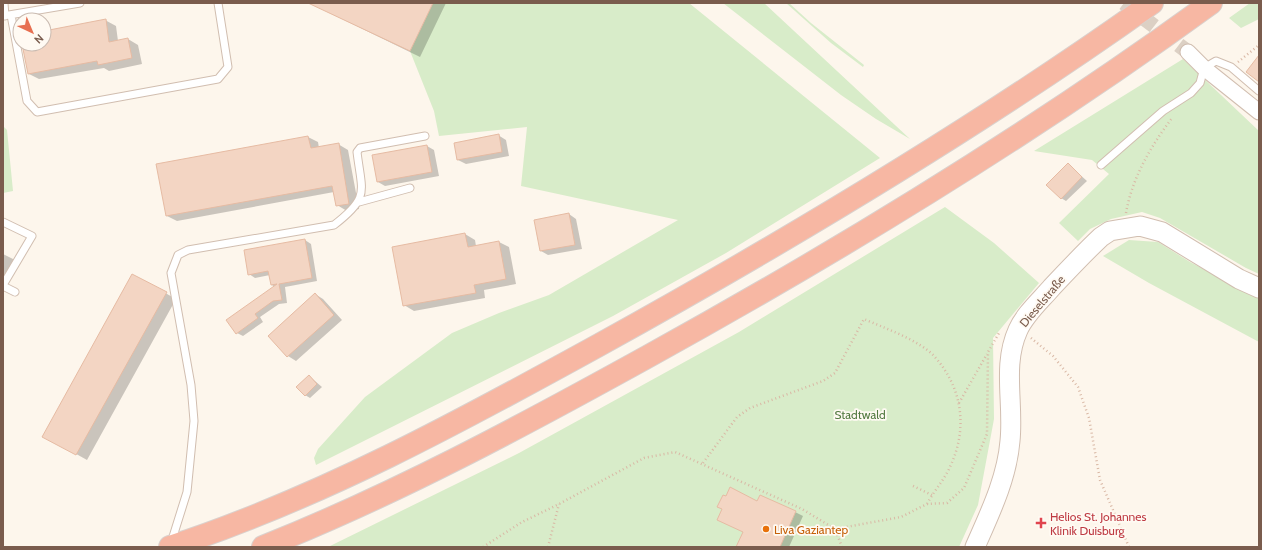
<svg xmlns="http://www.w3.org/2000/svg" width="1262" height="550" viewBox="0 0 1262 550" font-family="Cabin,sans-serif">
	<style>
		.green { fill: #d8ecc9 }
		.shadow { fill: #0003 }
		.building { fill: #f3d5c3; stroke: #e6bba3 }
		.lines { fill: none; stroke-linecap: round; stroke-linejoin: round }
		.minor-tunnel { stroke: #dcd0c4; stroke-width: 15; stroke-dasharray: 15 8; stroke-linecap: butt }
		.service-casing { stroke: #d1beb0; stroke-width: 9 }
		.minor-casing { stroke: #d1beb0; stroke-width: 17 }
		.tertiary-casing { stroke: #d1beb0; stroke-width: 21 }
		.motorway-casing { stroke: #dad1cd; stroke-width: 24 }
		.path { stroke: #d9b8a5; stroke-width: 2.5; stroke-dasharray: 1 3; stroke-linecap: butt }
		.service { stroke: #fff; stroke-width: 7 }
		.minor { stroke: #fff; stroke-width: 15 }
		.tertiary { stroke: #fff; stroke-width: 19 }
		.motorway { stroke: #f7b7a3; stroke-width: 22 }
		.health-dot { fill: #e0444e; stroke: #fffaf3; stroke-width: 1.5 }
		.food-dot { fill: #e8710a; stroke: #fffaf3; stroke-width: 1.5 }
		.labels { text-anchor: middle; dominant-baseline: central; stroke-width: 3.5; stroke-linejoin: round; paint-order: stroke }
		.street-label { font-size: 12px; fill: #7a5c4d; stroke: #fffaf3 }
		.park-label { font-size: 12px; fill: #537a41; stroke: #fffaf3 }
		.health-label { font-size: 12px; fill: #be3a42; stroke: #fffaf3; text-anchor: start }
		.food-label { font-size: 12px; fill: #c56008; stroke: #fffaf3; text-anchor: start }
	</style>
	<rect width="100%" height="100%" fill="#fdf6ec"/>
	<!-- green -->
	<path class="green" d="M433,3H689L880,158L726,253L613,316L316,465L314,458L318,449L365,397L452,333L499,313L549,295L678,220L521,186L527,127L439,136L434,111L410,51Z
		M723,3H764L910,139L876,119L841,95Z
		M786,3H789L811,23L864,65L863,67L831,43Z
		M1250,3H1259V19L1241,28L1229,18Z
		M1183,59L1259,131V274L1246,268L1160,218L1142,212L1111,219L1090,229L1078,241L1059,223L1109,174L1092,160L1034,151Z
		M3,126L7,130L13,191L3,193Z
		M945,207L994,243L1039,283L993,338L994,419L978,505L959,547H328L519,453L739,332Z
		M1129,240L1158,242L1190,262L1259,298V342L1149,283L1103,256Z"/>
	<!-- shadow -->
	<path class="shadow" d="M326,3H446L420,57L334,15L323,9Z
		M105,20L116,26L118,41L128,39L138,45L142,64L109,71L104,68L39,79L29,74L23,44H44V32Z
		M498,135L506,140L509,156L466,164L458,160Z
		M308,137L318,142L319,148L338,144L348,150L359,209L347,211L337,205L334,192L177,221L167,216Z
		M427,146L434,150L439,176L385,186L378,182Z
		M1068,164L1087,181L1066,201L1061,198Z
		M569,214L576,219L582,249L548,255L541,251Z
		M465,234L475,240L476,246L499,242L509,247L516,284L484,290L485,298L414,311L404,305Z
		M305,240L311,244L317,281L285,287L287,303L279,304L260,317L263,322L243,336L237,333L275,287L272,285L270,275L255,278L249,274Z
		M3,254L15,260L3,280Z
		M133,275L176,299L87,460L44,436Z
		M315,294L323,299L342,320L296,361L288,356L270,336Z
		M309,376L322,387L310,398L305,395Z
		M758,502L795,512L803,516L789,547H737Z"/>
	<!-- building -->
	<path class="building" d="M308,3H433L410,51Z
		M106,19L109,42L128,38L132,58L98,65L97,61L28,74L22,44H44V31Z
		M1259,55V82L1246,72Z
		M499,134L502,152L457,160L454,143Z
		M308,136L311,148L339,143L349,204L336,206L332,186L166,216L156,164Z
		M427,145L432,172L377,182L372,155Z
		M1068,163L1082,177L1061,199L1046,185Z
		M569,213L575,245L540,251L534,220Z
		M465,233L468,247L499,241L506,279L474,285L476,293L403,306L392,247Z
		M305,239L312,278L279,284L282,300L273,301L255,314L258,318L236,334L226,320L277,284L271,285L268,271L248,275L244,250Z
		M132,274L167,292L76,455L42,437Z
		M315,293L334,315L287,357L268,336Z
		M309,375L317,384L305,396L296,387Z
		M730,487L757,501L760,495L796,511L780,547H736L743,532L717,520L722,509L717,507L723,495L726,496Z"/>
	<g class="lines">
		<!-- minor-tunnel -->
		<path class="minor-tunnel" d="M1124,3L1188,52"/>
		<defs>
			<path id="service" d="M4,3L5,16
				M11,15L27,101L37,112L218,79L228,67L218,3
				M3,16L80,3
				M1101,165L1163,111L1191,93L1200,83L1204,68L1216,61L1231,67L1259,91
				M359,202L410,188
				M3,222L32,236L3,285
				M3,286L15,292
				M171,543L187,492L194,421L191,385L171,273L178,255L188,250L334,225C370,197 362,193 357,152L360,148L425,136"/>
			<path id="minor" d="M1188,52L1204,68L1259,112"/>
			<path id="tertiary" d="M975,547C990,513 1007,478 1010,441C1014,403 1002,365 1018,330C1025,314 1041,300 1052,287C1068,270 1084,253 1101,237L1110,231L1140,226L1162,232L1239,279L1259,288"/>
			<path id="motorway" d="M170,547C320,498 461,421 599,345C789,240 975,129 1152,3
				M263,547C396,494 522,426 647,357C841,250 1031,134 1211,3"/>
		</defs>
		<!-- service casing -->
		<use href="#service" class="service-casing"/>
		<!-- minor casing -->
		<use href="#minor" class="minor-casing"/>
		<!-- tertiary casing -->
		<use href="#tertiary" class="tertiary-casing"/>
		<!-- motorway casing -->
		<use href="#motorway" class="motorway-casing"/>
		<!-- path -->
		<path class="path" d="M1238,62L1259,45
			M1126,213C1132,178 1151,146 1172,118
			M1031,338L1053,356L1078,387L1089,418L1100,480L1129,547
			M959,403L987,354
			M703,463L737,417L750,408L823,381L835,373L864,319C884,328 919,340 934,356C963,388 968,429 950,467C944,480 934,491 927,504
			M913,486L932,495
			M835,529L901,517L927,504L947,503L964,488L987,434L988,352L999,333
			M483,547L522,522L559,504L644,458L675,452L802,509L835,529L842,547
			M548,547L559,504"/>
		<!-- service -->
		<use href="#service" class="service"/>
		<!-- minor -->
		<use href="#minor" class="minor"/>
		<!-- tertiary -->
		<use href="#tertiary" class="tertiary"/>
		<!-- motorway -->
		<use href="#motorway" class="motorway"/>
	</g>
	<!-- markers -->
	<path class="health-dot" d="M1039 517h4v4h4v4h-4v4h-4v-4h-4v-4h4z"/>
	<circle class="food-dot" cx="766" cy="529" r="4"/>
	<g class="labels">
		<!-- street labels -->
		<g class="street-label">
			<text transform="translate(1042 301) rotate(-50)">Dieselstraße</text>
		</g>
		<!-- park labels -->
		<g class="park-label">
			<text x="860" y="414">Stadtwald</text>
		</g>
		<!-- health labels -->
		<g class="health-label">
			<text x="1050" y="516">Helios St. Johannes<tspan x="1050" dy="14">Klinik Duisburg</tspan></text>
		</g>
		<!-- food labels -->
		<g class="food-label">
			<text x="774" y="529">Liva Gaziantep</text>
		</g>
	</g>
	<!-- border -->
	<rect width="1262" height="550" fill="none" stroke="#7a5c4d" stroke-width="8"/>
	<!-- north arrow -->
	<g transform="translate(32 32) rotate(136)"><circle r="19" fill="#fffaf3" stroke="#cabbb1"/>
	<path d="M0-3L7 15L0 10L-7 15Z" fill="#e76f51"/>
	<text y="-6" font-size="11" font-weight="bold" text-anchor="middle" fill="#7a5c4d">N</text>
	</g>
</svg>
